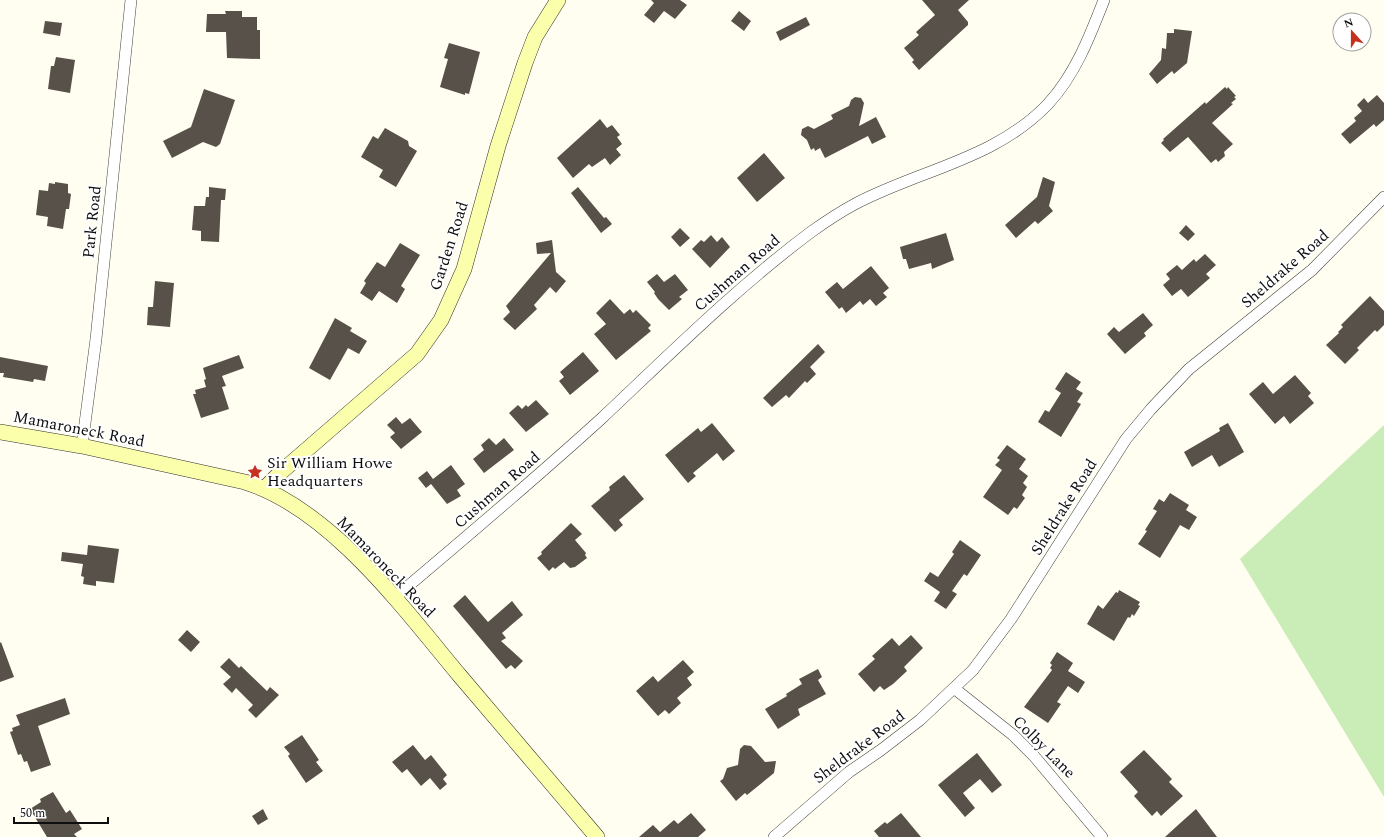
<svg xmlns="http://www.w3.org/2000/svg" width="1384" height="837" viewBox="0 0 1384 837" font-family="Spectral,serif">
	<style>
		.green { fill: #caecb7 }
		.building { fill: #58514a }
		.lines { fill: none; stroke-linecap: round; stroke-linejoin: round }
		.street-casing { stroke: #414141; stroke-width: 12 }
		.secondary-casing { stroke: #303030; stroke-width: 16 }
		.street { stroke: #fff; stroke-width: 11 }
		.secondary { stroke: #fbffab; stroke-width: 15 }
		.labels { text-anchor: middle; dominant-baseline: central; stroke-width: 4; stroke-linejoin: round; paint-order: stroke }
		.street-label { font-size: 16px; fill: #0e0e0e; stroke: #fff }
		.poi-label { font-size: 16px; fill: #0e0e0e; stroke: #fff; text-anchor: start }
	</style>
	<rect width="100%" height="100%" fill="#fffef0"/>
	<!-- green -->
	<path class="green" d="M1384,425V797L1240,559Z"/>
	<!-- building -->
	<path class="building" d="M651,0H680L687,5L675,19L664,11L654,23L644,15L654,3Z
		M922,0H969L958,10L968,22V25L919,70L912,62L914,60L904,48L919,35L916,32L935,15Z
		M225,11H242V17H257V30H260V59L227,58L226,32H206L207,14H226Z
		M739,11L751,21L744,31L731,21Z
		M806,17L810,25L780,41L776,32Z
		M45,21L62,23L60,36L43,33Z
		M1174,29L1192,31L1187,63L1174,74L1172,71L1157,84L1149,74L1161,60L1162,48L1166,49L1167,33H1174Z
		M449,43L480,52L469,94L465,93V95L440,87L448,59L444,58Z
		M56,57L75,60L70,93L48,89L51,66H54Z
		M1225,87L1227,89L1228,87L1236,96L1234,97L1236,99L1231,103L1233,104L1212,123L1233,144L1224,152L1225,156L1218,162L1216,159L1211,163L1188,137L1170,152L1161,143L1164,140L1163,139L1205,102L1206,104Z
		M204,89L235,100L220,144L216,147L203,142L172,158L163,141L191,127Z
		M1377,95L1384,103V120L1376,127L1374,124L1350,144L1341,134L1356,121L1354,118L1362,111L1357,105L1364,98L1368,103Z
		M855,97L861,98L864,103L859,126L876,117L886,137L872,144L868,136L825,158L820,148L815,151L814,148L811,150L807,140L801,135L802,129L808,126L814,129L833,119L831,115L849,106L851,100Z
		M600,119L607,128L612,125L620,135L617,137L622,144L616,149L621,155L610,165L605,158L592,167L589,164L573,178L557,158Z
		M385,128L408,141L409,146L417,151L396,187L379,177L383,170L361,157L373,136L378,139Z
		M764,153L785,178L757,202L737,178Z
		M1043,177L1055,182L1049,206L1053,211L1038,224L1035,221L1016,238L1005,225L1037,197Z
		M55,182L68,184V193L71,194L69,209H66L63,229L47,226L48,217L36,215L39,190L48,191L49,183L55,184Z
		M209,187L226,189L225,200H221L219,242L201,241V231L192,230L194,206H205L206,197H209Z
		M578,187L604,218L606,217L612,224L601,233L571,193Z
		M1186,225L1195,234L1188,241L1179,233Z
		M680,228L690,238L680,247L671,237Z
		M946,233L954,260L932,269L931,263L909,269L906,259H903L900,247Z
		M711,235L717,242L722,237L730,247L710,268L692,249L701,240L704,242Z
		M552,240L556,272L566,281L556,293L550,287L534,305L537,309L515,330L503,319L510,312L506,306L551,253L537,254L536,243Z
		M400,243L420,255L401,286L405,289L397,303L379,291L372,301L360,293L366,283L364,281L377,262L385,267Z
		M1205,254L1216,265L1206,274L1210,278L1188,297L1181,289L1172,296L1163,285L1170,279L1166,274L1177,265L1182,270L1194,259L1196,262Z
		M871,266L889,288L883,293L887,297L876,306L870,299L863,305L860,301L846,313L842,307L839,309L825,292L837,282L843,289Z
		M657,274L664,282L675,274L688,290L679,297L682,299L669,310L658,299L654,293L655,292L647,282Z
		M155,281L174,283L170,327L147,325L148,307H153Z
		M1370,296L1384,311V325L1377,332L1375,330L1357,348L1359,350L1345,364L1326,345L1339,333L1338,332L1343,327L1341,325Z
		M610,299L624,314L630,309L633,313L636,310L651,325L648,328L651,331L616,360L594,334L606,324L596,313Z
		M1143,313L1153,325L1144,333L1146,336L1125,354L1107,334L1114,327L1119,332Z
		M335,318L352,328L350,331L367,341L359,354L348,348L330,380L309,368Z
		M818,344L825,352L810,367L816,374L807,383L805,381L789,398L786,395L772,407L763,398Z
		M583,352L599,371L570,395L559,381L564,377L560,372Z
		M239,355L244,368L222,376L226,386L222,387L229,409L201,418L193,394H196L195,390L206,387L204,380L206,379L203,368Z
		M0,357L48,366L45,381L34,379L33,382L3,377L4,373H0Z
		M1066,372L1081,382L1076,389L1083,393L1077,402L1081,404L1061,437L1038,422L1045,410L1049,412L1061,393L1055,389Z
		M1295,375L1311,393L1308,396L1314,403L1290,424L1284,416L1275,424L1249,394L1263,382L1273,394Z
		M536,400L549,414L526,432L509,413L518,405L522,409L526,405L528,407Z
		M396,417L402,424L410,418L422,432L401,449L390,437L395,433L387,425Z
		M712,423L735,451L723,461L717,453L693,473L696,476L688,483L665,455L698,428L701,432Z
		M1228,423L1244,452L1219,467L1212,455L1192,467L1184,452L1220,431L1219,428Z
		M489,438L496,445L504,438L514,450L484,473L473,459L484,450L481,445Z
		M1007,445L1026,459L1019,469L1028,476L1023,483L1027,487L1022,495L1025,498L1017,509L1014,507L1008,515L983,497L1002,470L995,465L1000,460L997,458Z
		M451,465L465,484L457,490L461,496L447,504L431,484L426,488L418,478L427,471L433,479Z
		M624,475L644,499L619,520L623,525L615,532L591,506L610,490L609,487Z
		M1170,493L1189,505L1186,510L1197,517L1189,530L1180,525L1160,558L1138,544L1147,531L1145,530L1157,511L1153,509L1159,499L1164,502Z
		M571,523L582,534L575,540L586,553L585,555L587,558L575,567L570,568L564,562L555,569L553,567L549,571L537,558L542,554L541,552Z
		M960,540L981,555L967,576L964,574L952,591L957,594L946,609L934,601L940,592L924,581L930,572L938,577L954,554L952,552Z
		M88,545L119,549L114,583L96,581V586L83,584L84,577L81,576L83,564L61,561L62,552L87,555Z
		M1119,590L1140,602L1138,605L1140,606L1134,616L1132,614L1130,618L1128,617L1114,641L1087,624L1098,605L1103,609L1116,592L1118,593Z
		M465,595L488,622L512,601L523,615L502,633L506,638L501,641L523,661L515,669L511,665L506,669L453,606Z
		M187,630L200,642L191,652L178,640Z
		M911,635L923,648L904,667L907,671L893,684L884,690L880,686L874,692L858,674L875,659L872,656L892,638L899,646Z
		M1,642L14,677L0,682V643Z
		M1057,652L1073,663L1068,671L1085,682L1078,693L1068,686L1057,702L1061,704L1048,723L1024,707L1052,670L1050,668L1052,665L1050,663Z
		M229,658L239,668L241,666L267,691L270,687L279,695L256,718L248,710L253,705L236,688L232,693L223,684L231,677L220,667Z
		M683,660L694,672L687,678L692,685L677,698L681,703L669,714L665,710L658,716L636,691L653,676L658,682Z
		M818,669L822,677L818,680L826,694L798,709L800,715L778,729L765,709L787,696L786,694L802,684L799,679Z
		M65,698L70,714L38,726L51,765L31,772L27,761L24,762L21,754L18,755L10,732L13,731L12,728L20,725L16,715Z
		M302,735L319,760L316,762L323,771L306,783L288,756L290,754L284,747Z
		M413,745L425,760L431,755L447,775L443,779L447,784L440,790L430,778L421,786L407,769L402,773L392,762Z
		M744,745L751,746L765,762L776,761L774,773L747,795L745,793L736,801L720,781L723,779L727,768L738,765L740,749Z
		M1144,750L1172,779L1169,782L1183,796L1161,816L1157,811L1152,816L1134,796L1138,792L1120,772Z
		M977,753L1002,785L992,793L980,779L963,793L975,808L965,817L938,785Z
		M53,792L66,813L70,810L82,829L74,834L77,837H47L30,809L41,802L40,799Z
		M263,809L268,819L258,825L252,816Z
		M1196,809L1217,837H1165L1177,826Z
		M691,813L706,830L698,837H639L653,825L660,832L674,820L678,824Z
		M901,813L921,837H879L874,831L885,822L887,824Z"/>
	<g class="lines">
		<defs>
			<path id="street" d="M82,446L96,339L131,0
				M394,598C464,539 534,480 602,418C670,354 736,288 811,232C825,222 840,212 855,204C919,170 996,159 1048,104C1075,75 1090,36 1104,0
				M955,689L1013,735L1034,756L1102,837
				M774,837L849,772L881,750L920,720L973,670L1011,619L1126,439L1151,409L1189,369L1312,270L1384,197"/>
			<path id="secondary" d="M0,432L82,446L245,482C331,509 404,609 460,676C506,730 551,783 597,837
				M265,488L281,472L417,354L441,320L464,269L498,146L525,63L535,37L558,0"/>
		</defs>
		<!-- street casing -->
		<use href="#street" class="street-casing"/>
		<!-- secondary casing -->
		<use href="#secondary" class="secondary-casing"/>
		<!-- street -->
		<use href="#street" class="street"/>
		<!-- secondary -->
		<use href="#secondary" class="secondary"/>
	</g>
	<!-- icons -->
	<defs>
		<symbol id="sight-bare" viewBox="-9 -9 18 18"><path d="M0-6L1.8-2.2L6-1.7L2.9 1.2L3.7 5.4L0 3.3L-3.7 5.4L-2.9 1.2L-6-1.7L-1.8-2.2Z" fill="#c6311f" stroke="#fff" stroke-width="2.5" paint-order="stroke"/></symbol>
	</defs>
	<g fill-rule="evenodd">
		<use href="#sight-bare" x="244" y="461" width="22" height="22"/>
	</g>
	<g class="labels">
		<!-- street labels -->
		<g class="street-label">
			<text transform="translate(92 222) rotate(-84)">Park Road</text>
			<text transform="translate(449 246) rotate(-72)">Garden Road</text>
			<text transform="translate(1285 269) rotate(-41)">Sheldrake Road</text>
			<text transform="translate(737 273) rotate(-41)">Cushman Road</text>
			<text transform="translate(79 429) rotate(11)">Mamaroneck Road</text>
			<text transform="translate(497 490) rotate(-41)">Cushman Road</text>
			<text transform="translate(1064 507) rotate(-58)">Sheldrake Road</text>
			<text transform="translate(386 567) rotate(46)">Mamaroneck Road</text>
			<text transform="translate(859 747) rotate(-37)">Sheldrake Road</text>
			<text transform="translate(1044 747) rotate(45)">Colby Lane</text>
		</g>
		<!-- poi labels -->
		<g class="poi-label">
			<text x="267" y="463">Sir William Howe<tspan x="267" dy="18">Headquarters</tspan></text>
		</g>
	</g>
	<!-- north arrow -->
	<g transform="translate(1352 32) rotate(339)"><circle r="19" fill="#ffffff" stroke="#9f9f9f"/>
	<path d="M0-3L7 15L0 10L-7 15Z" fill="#c6311f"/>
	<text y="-6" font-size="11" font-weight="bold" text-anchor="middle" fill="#0e0e0e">N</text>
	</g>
	<!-- scale -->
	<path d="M14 817v6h94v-6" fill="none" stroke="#0e0e0e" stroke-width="2"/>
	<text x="20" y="817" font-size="12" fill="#0e0e0e" stroke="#ffffff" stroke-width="3" paint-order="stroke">50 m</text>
</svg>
